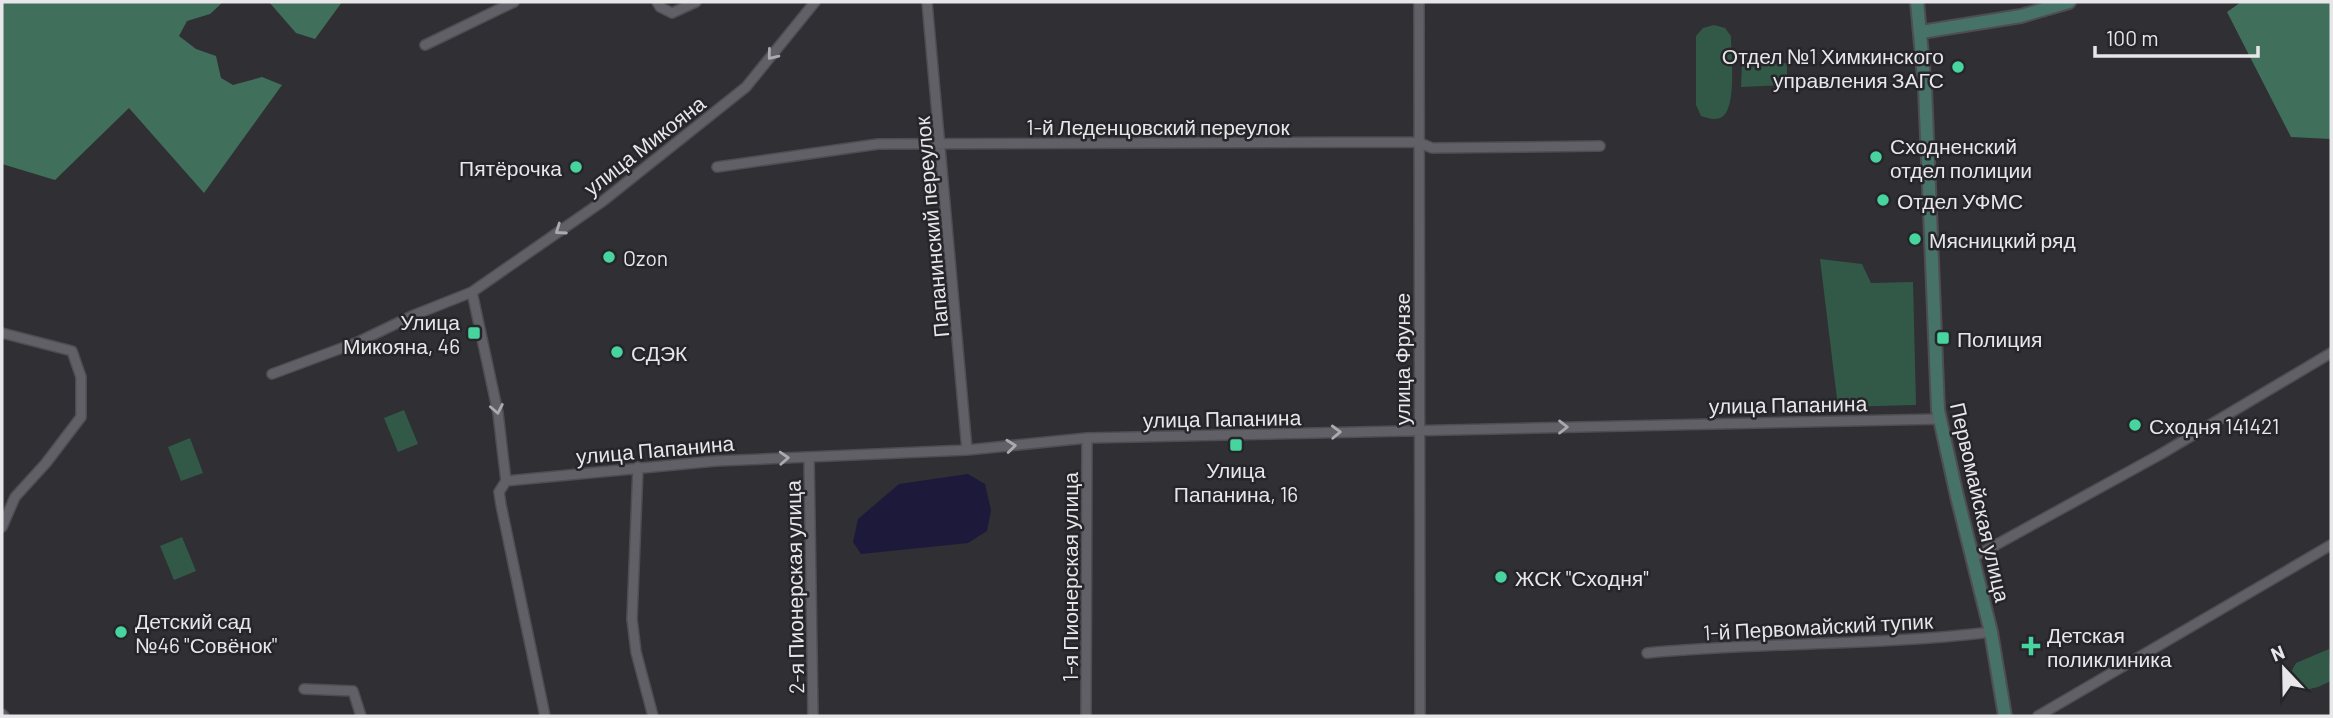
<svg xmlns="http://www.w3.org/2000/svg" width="2333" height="718" viewBox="0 0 2333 718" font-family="Barlow,sans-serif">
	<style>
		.green { fill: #325947 }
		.forest { fill: #40705b }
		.water { fill: #1d193b }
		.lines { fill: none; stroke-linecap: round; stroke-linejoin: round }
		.street-casing { stroke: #4d4d52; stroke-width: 12 }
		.secondary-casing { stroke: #4d4d52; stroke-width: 16 }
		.street { stroke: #606066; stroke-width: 9 }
		.secondary { stroke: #477268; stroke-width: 12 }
		.oneway { stroke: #aaaaaf }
		.poi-dot { fill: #47d49e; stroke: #25252a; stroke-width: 2.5 }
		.labels { text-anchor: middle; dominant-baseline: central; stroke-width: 5; stroke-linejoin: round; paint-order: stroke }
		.poi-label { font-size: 21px; fill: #e7e7ea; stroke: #25252a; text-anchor: start }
		.street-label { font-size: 21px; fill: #e7e7ea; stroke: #25252a }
	</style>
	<rect width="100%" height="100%" fill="#2f2f34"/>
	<!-- green -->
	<path class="green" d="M1714,25L1725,28L1731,36C1731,53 1737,108 1722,117C1715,121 1708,118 1701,116L1696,105V36L1703,28Z
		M1787,63V85L1741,87L1742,64Z
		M1820,259L1862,264L1871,283L1913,282L1916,405L1838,407Z
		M404,410L418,444L398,452L384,418Z
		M190,438L203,473L181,481L168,447Z
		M182,537L196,571L174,580L160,546Z
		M2329,649L2331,681L2318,687L2301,691L2294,686L2291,672L2296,663Z"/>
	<!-- forest -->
	<path class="forest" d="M2,2H223L210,14L187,21L179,36L196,49L216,56L221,78L233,85L262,77L282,85L204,193L129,108L55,180L2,164Z
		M269,2H342L315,39L296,33Z
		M2241,2H2331V139L2291,137L2227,12Z"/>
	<!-- water -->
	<path class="water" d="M968,474L985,484L991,510L987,531L968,543L861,554L853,542L858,519L899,484Z"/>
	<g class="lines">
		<defs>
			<path id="street" d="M657,2L660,7L672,13L696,2
				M927,2L967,450
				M1419,2L1420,716
				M425,45L514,2
				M717,167L878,144L1418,142L1432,148L1600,146
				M2,333L72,351L81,377V417L46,463L15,497L2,527
				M272,374L358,342L414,315L472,292
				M809,457L813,716
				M638,467L632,619L636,652L653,716
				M506,481L716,461L967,450L1087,438L1940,419
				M1972,558L2161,454L2331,353
				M1647,653C1762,642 1877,646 1991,632
				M304,689L353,691L361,716
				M2,714L4,716
				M545,716L501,505L499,492L506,481L498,413L472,292L603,201L746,87L815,2
				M1086,716L1087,438
				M2038,716L2331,545"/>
			<path id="secondary" d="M1917,2L1925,88L1938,410L1957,496L1991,632L2005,716
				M1921,32L2021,16L2069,2"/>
		</defs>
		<!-- street casing -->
		<use href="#street" class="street-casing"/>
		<!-- secondary casing -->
		<use href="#secondary" class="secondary-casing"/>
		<!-- street -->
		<use href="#street" class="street"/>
		<!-- secondary -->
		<use href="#secondary" class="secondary"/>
	</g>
	<!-- one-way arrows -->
	<defs><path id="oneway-chevron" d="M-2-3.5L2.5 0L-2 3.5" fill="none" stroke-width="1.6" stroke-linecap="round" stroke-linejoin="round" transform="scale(1.75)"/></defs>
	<g class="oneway">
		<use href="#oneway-chevron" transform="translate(772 55) rotate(129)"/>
		<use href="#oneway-chevron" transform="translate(560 230) rotate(145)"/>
		<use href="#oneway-chevron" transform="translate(497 409) rotate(79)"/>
		<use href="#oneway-chevron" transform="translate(1563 427)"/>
		<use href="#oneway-chevron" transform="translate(1336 432) rotate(-2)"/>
		<use href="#oneway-chevron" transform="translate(1011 446) rotate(-6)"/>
		<use href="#oneway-chevron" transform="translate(784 458) rotate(-3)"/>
	</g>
	<!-- markers -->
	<g class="poi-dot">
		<circle cx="1958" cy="67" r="7"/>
		<circle cx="1876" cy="157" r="7"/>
		<circle cx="576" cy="167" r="7"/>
		<circle cx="1883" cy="200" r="7"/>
		<circle cx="1915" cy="239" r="7"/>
		<circle cx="609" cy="257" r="7"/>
		<rect x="467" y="326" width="14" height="14" rx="3.5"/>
		<rect x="1936" y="331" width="14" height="14" rx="3.5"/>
		<circle cx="617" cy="352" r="7"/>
		<circle cx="2135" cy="425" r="7"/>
		<rect x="1229" y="438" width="14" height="14" rx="3.5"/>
		<circle cx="1501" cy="577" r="7"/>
		<circle cx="121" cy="632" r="7"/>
		<path d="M2027.5 635.5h7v7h7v7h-7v7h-7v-7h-7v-7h7z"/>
	</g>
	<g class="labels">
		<!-- poi labels -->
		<g class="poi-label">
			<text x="1944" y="55" text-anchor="end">Отдел №1 Химкинского<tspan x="1944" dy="24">управления ЗАГС</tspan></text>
			<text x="1890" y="145">Сходненский<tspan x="1890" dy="24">отдел полиции</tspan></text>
			<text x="562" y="167" text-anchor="end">Пятёрочка</text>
			<text x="1897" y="200">Отдел УФМС</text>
			<text x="1929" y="239">Мясницкий ряд</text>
			<text x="623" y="257">Ozon</text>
			<text x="460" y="321" text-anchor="end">Улица<tspan x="460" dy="24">Микояна, 46</tspan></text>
			<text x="1957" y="338">Полиция</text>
			<text x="631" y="352">СДЭК</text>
			<text x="2149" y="425">Сходня 141421</text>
			<text x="1236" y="469" text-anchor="middle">Улица<tspan x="1236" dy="24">Папанина, 16</tspan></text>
			<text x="1515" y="577">ЖСК "Сходня"</text>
			<text x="135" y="620">Детский сад<tspan x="135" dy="24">№46 "Совёнок"</tspan></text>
			<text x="2047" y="634">Детская<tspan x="2047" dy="24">поликлиника</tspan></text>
		</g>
		<!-- street labels -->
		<g class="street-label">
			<text x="1158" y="126">1-й Леденцовский переулок</text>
			<text transform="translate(644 145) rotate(-38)">улица Микояна</text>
			<text transform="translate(931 227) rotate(-95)">Папанинский переулок</text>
			<text transform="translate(1401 359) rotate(-90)">улица Фрунзе</text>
			<text transform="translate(1788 404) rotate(-1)">улица Папанина</text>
			<text transform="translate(1222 418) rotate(-1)">улица Папанина</text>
			<text transform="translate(655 449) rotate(-5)">улица Папанина</text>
			<text transform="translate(1981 502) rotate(77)">Первомайская улица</text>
			<text transform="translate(1069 577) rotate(-90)">1-я Пионерская улица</text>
			<text transform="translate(794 587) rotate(-91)">2-я Пионерская улица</text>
			<text transform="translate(1818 626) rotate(-3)">1-й Первомайский тупик</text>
		</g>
	</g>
	<!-- border -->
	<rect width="2333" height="718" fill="none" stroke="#e7e7ea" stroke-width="7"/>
	<!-- north arrow -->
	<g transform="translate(2284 669) rotate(338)" stroke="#25252a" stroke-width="5" paint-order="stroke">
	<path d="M0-5L12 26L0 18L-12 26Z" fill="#e7e7ea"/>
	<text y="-10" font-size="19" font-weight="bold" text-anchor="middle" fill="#e7e7ea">N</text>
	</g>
	<!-- scale -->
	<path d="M2095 46v10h163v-10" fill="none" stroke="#e7e7ea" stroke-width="3.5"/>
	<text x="2106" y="46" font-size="21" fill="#e7e7ea" stroke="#25252a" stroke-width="5" paint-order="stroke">100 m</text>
</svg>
